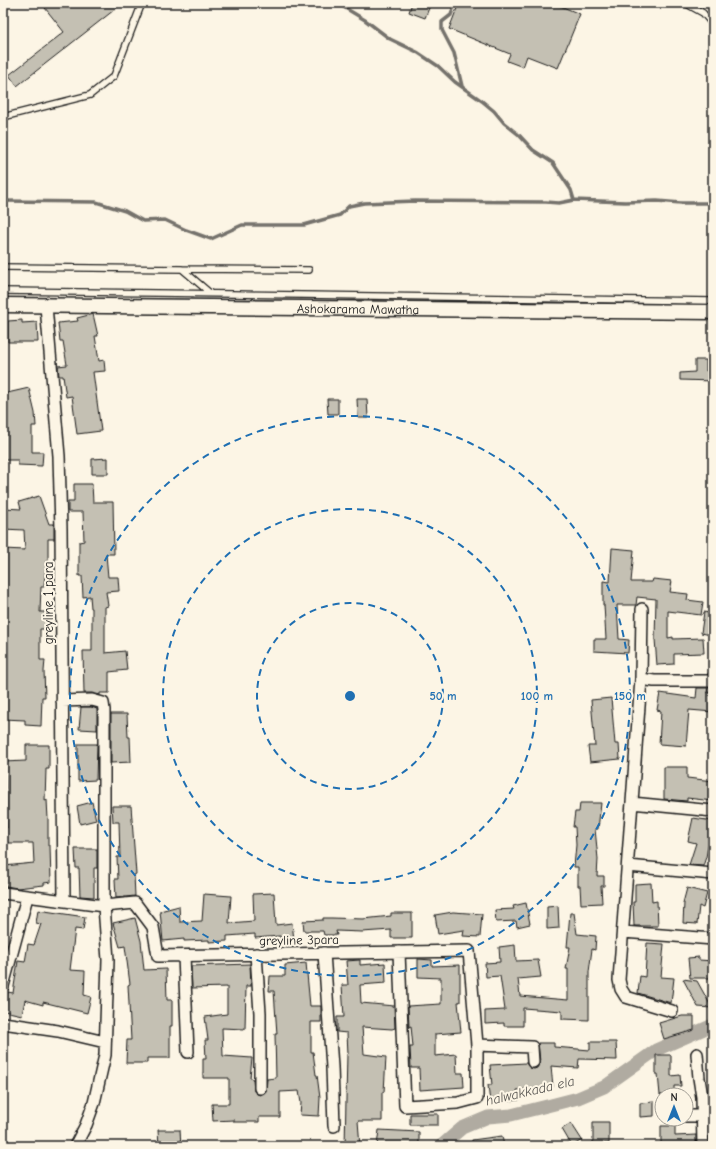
<svg xmlns="http://www.w3.org/2000/svg" width="716" height="1149" viewBox="0 0 716 1149" font-family="'Comic Neue',sans-serif">
	<style>
		.lines { fill: none; stroke-linecap: round; stroke-linejoin: round }
		.stream { stroke: #75726c; stroke-width: 3.5 }
		.canal { stroke: #b0aba1; stroke-width: 13 }
		.building { fill: #c4c0b3; stroke: #1c1c1c }
		.service-casing { stroke: #1c1c1c; stroke-width: 8 }
		.minor-casing { stroke: #1c1c1c; stroke-width: 14 }
		.tertiary-casing { stroke: #1c1c1c; stroke-width: 17 }
		.service { stroke: #fcf5e5; stroke-width: 5.5 }
		.minor { stroke: #fcf5e5; stroke-width: 11 }
		.tertiary { stroke: #fcf5e5; stroke-width: 14 }
		.ring { fill: none; stroke: #1f6fb2; stroke-width: 2; stroke-dasharray: 7 5 }
		.labels { text-anchor: middle; dominant-baseline: central; stroke-width: 4; stroke-linejoin: round; paint-order: stroke }
		.street-label { font-size: 13px; fill: #1c1c1c; stroke: #fcf5e5 }
		.water-label { font-size: 14px; font-style: italic; fill: #575551; stroke: #fcf5e5 }
		.centre { fill: #1f6fb2; stroke: #fcf5e5; stroke-width: 2 }
		.ring-label { font-size: 12px; text-anchor: middle; font-weight: bold; fill: #1f6fb2; stroke: #fcf5e5; stroke-width: 4; stroke-linejoin: round; paint-order: stroke }
	</style>
	<rect width="100%" height="100%" fill="#fcf5e5"/>
	<filter id="ink" filterUnits="userSpaceOnUse"><feTurbulence type="fractalNoise" baseFrequency=".025" numOctaves="2"/><feDisplacementMap in="SourceGraphic" scale="8" xChannelSelector="R" yChannelSelector="G"/><feConvolveMatrix kernelMatrix="1 2 1 2 8 2 1 2 1" color-interpolation-filters="sRGB"/></filter>
	<g filter="url(#ink)">
		<g class="lines">
			<!-- stream -->
			<path class="stream" d="M337,3L365,20L390,39L417,52L438,66L455,82L482,101L494,111L504,123L519,135L533,150L553,163L571,190L574,200
				M455,3L451,15L442,22V30L454,53L462,86
				M3,201L96,202L125,211L143,221L165,220L186,230L211,239L242,225H304L340,215L349,206L364,203L415,201L546,202L559,203L574,200L625,202L657,201L681,203H713"/>
			<!-- canal -->
			<path class="canal" d="M441,1146L462,1128L488,1117L511,1115L547,1106L578,1098L604,1087L656,1050L713,1025"/>
		</g>
		<!-- building -->
		<path class="building" d="M51,3H123L17,86L9,75L64,32L45,8Z
			M412,3H431L425,18L409,12Z
			M459,3H553L580,14L558,68L527,56L523,67L507,61L510,54L449,29Z
			M93,314L98,336H95L99,361L104,360L105,371L93,372L101,431L77,434L72,396L66,397L63,376H59L58,366L67,365L63,341H60L58,323L78,321L77,318Z
			M22,320V323L37,322L38,342H8V321Z
			M695,360H706V371H713V381L680,380V373L695,372Z
			M29,388L35,413L36,426H32V452H43L42,466L18,465V460H3V394Z
			M327,399H338V414H328Z
			M357,399H367L368,418H358Z
			M108,458V474H92V459Z
			M74,484H92L93,502H113L114,554H106L108,577H118L119,591L106,592L108,606L105,607V653L125,651L127,670L109,672V693H100V695L92,693H84L83,651H92V608H91L90,596L83,597L82,576H79V542L84,541L83,512H68V502H74Z
			M39,496L49,524H54V539H48V562H46L44,587H41L40,612H48L47,629H40V660H45L44,671L45,697H42L41,726L25,725V720L3,719V549L25,550L24,530L3,529L4,508L21,509L19,502Z
			M612,548L634,550L631,582H652L653,579L672,581L670,592L688,594L687,600L703,602L701,615L668,611V638L673,637V639L703,638L704,653L674,654V664L657,665L655,639L656,599L637,597L636,605H617L619,639L629,640L628,653L594,651V639H606L604,605H603V581L610,582Z
			M704,612L713,614L711,635L701,633Z
			M697,688H708L707,692L713,693V712L689,710L686,746L659,744L661,711L657,710L660,693L696,698Z
			M611,698L615,744H619L620,759L590,762L588,746H595L591,700Z
			M81,707H91L97,709V730L79,729Z
			M111,714H127L128,737H130L131,762L111,763Z
			M78,744H97L96,780L78,781Z
			M26,745H49V769H46L45,801L47,800L48,819V846H50L51,882L44,883V885L17,888L6,886L4,866L34,863L33,843H3V828H7L5,774H3V762L26,761Z
			M664,767H687V778L713,781V801L687,798V801L664,799Z
			M92,802L96,820L80,824L77,806Z
			M580,803H601L598,829H595L598,859L597,876H604V886H601L602,903L581,904L580,886H578V867H574L576,845L575,827H573L575,812H579Z
			M112,806H131L136,874L134,875L135,896L116,898L115,879H118L117,857H120L119,822H113Z
			M693,818L713,821L706,857L703,866L689,865L696,843L688,841Z
			M75,849H97V868H94V897L80,896L79,868H76Z
			M651,883L652,902L657,901L658,926H634L633,902H635V884Z
			M687,888L707,893L703,908L699,906L697,924L683,923L684,903H683Z
			M274,893L276,925L292,923L294,940L281,941L280,936L255,938V934L227,936V941L209,942V940L184,941V939L163,941L160,911L179,906L180,922L202,921L204,894L231,896L229,923L254,921L253,894Z
			M526,903L530,924L517,927L516,921L496,922L495,910L514,909L513,906Z
			M558,906L559,928L547,929V907Z
			M38,910L85,917L83,930L75,929L70,970L85,971L84,995L91,997L87,1013L43,1002V1005L25,1000L22,1015L4,1011L8,992L13,993L18,961L25,962L28,944L34,945L41,924L36,923Z
			M453,912L482,914L480,937L463,936L464,930L438,934L435,915Z
			M391,913H412V938H391V930L362,932L336,931L337,935H324L323,931H304L303,921L323,920V918H332L363,919L391,916Z
			M570,913H574L577,934L596,936L595,950L592,949L589,972V1020L562,1019V1011L523,1008V1026H504V1023L485,1024V1011L505,1010L500,976L486,977L485,963L500,962L499,947L515,945L516,961L538,960L541,977L518,979L520,996L568,1000V969H566L570,947H567Z
			M135,918L141,941L144,970L166,969L167,1000H172V1026H170V1058H147V1063H126L127,1040H131L128,985L130,984L125,946L120,947L113,923Z
			M647,943L664,944L661,977L674,978L671,1003L638,993L640,976L645,977Z
			M699,957V960L713,961V978H690L688,958Z
			M418,959L432,960V966L460,965V1002H458L461,1032L435,1034V1056L456,1054L457,1073H463L464,1087L420,1090L419,1068H411L410,1047H413L411,1026L409,1027L408,1006L441,1004V978L418,977Z
			M360,960V965L385,963L386,983L360,985L361,1003L394,1006L395,1028L392,1029L362,1027L364,1054L386,1057L384,1092H382V1121H358L360,1146H345L347,1054H348L347,1033L337,1032V1017H344L342,985H348L346,961Z
			M306,963L310,1006H321V1022H311V1052H313L316,1075H317L320,1098L319,1116L300,1115L301,1103L299,1091L280,1092V1117H259V1122H234V1120L213,1121L212,1104H229V1078H203V1059H206L205,1040H208L205,1017L227,1014V987L192,988L191,966L250,964L251,986H246L245,1029L222,1028L223,1056L252,1058L250,1078H252L253,1080L254,1091L257,1094L260,1095L266,1091L267,1079L276,1078L275,1034H277L274,991H269L270,976H285V965Z
			M683,979L697,981L712,1008L698,1007Z
			M682,1016H694V1030L664,1039L659,1023Z
			M590,1042H616L617,1060L579,1059L578,1068L551,1066L553,1087L517,1090L519,1100L490,1103L488,1085H492L490,1065L526,1063L530,1068L534,1069L537,1068L540,1062L538,1043H554V1047L590,1050Z
			M656,1055H671V1076L680,1075L681,1086H674V1095H660L658,1074H656Z
			M654,1102V1116L640,1117V1103Z
			M410,1114H438V1125H410Z
			M593,1122H609V1143L593,1144Z
			M571,1123L582,1140L572,1146L562,1129Z
			M661,1126H675V1136L696,1135V1146H661Z
			M158,1130H180L181,1146H159Z
			M379,1130L419,1132V1146H377Z
			M502,1136L504,1146H472V1140Z"/>
		<g class="lines">
			<defs>
				<path id="service" d="M685,3L703,13L713,25
					M3,117L90,95L114,76L142,3
					M3,267L182,269L210,293
					M182,269L309,270
					M3,291L233,294L713,301"/>
				<path id="minor" d="M46,306L59,456L61,529L64,901
					M641,679L642,609
					M62,701L92,700L103,703L104,710V906L108,960L105,1055L94,1103L86,1125L75,1146
					M632,803L713,811
					M628,866L713,874
					M3,893L104,906L135,903L153,927L158,956L469,951L477,1045L532,1047L533,1062
					M623,932L713,939
					M399,952L405,1106L458,1103L477,1098V1045
					M324,953L332,1067L334,1126
					M256,954L260,1013V1088
					M184,956L188,1052
					M3,986L27,897
					M672,1011L626,997L621,989L619,980L641,679L654,681H711L713,678
					M3,1023L58,1031L105,1042
					M697,1054L699,1078L702,1097L703,1146
					M686,1116H702"/>
				<g id="tertiary">
					<path id="s1" d="M3,305L713,312"/>
				</g>
			</defs>
			<!-- service casing -->
			<use href="#service" class="service-casing"/>
			<!-- minor casing -->
			<use href="#minor" class="minor-casing"/>
			<!-- tertiary casing -->
			<use href="#tertiary" class="tertiary-casing"/>
			<!-- service -->
			<use href="#service" class="service"/>
			<!-- minor -->
			<use href="#minor" class="minor"/>
			<!-- tertiary -->
			<use href="#tertiary" class="tertiary"/>
		</g>
	</g>
	<!-- distance rings -->
	<g class="ring">
		<circle cx="350" cy="696" r="93"/>
		<circle cx="350" cy="696" r="187"/>
		<circle cx="350" cy="696" r="280"/>
	</g>
	<g class="labels">
		<!-- street labels -->
		<g class="street-label">
			<text stroke="none"><textPath href="#s1" startOffset="355">Ashokarama Mawatha</textPath></text>
			<text transform="translate(48 603) rotate(-90)">greyline 1 para</text>
			<text transform="translate(299 940) rotate(-1)">greyline 3para</text>
		</g>
		<!-- water labels -->
		<g class="water-label">
			<text transform="translate(530 1091) rotate(-13)">halwakkada ela</text>
		</g>
	</g>
	<circle cx="350" cy="696" r="6" class="centre"/>
	<g class="ring-label">
		<text x="443" y="700">50 m</text>
		<text x="537" y="700">100 m</text>
		<text x="630" y="700">150 m</text>
	</g>
	<!-- margin -->
	<rect width="716" height="1149" fill="none" stroke="#fcf5e5" stroke-width="16"/>
	<rect x="8" y="8" width="700" height="1133" fill="none" stroke="#1c1c1c" stroke-width="1.5" filter="url(#ink)"/>
	<!-- north arrow -->
	<g transform="translate(674 1107)"><circle r="19" fill="#fcf5e5" stroke="#a29e95"/>
	<path d="M0-3L7 15L0 10L-7 15Z" fill="#1f6fb2"/>
	<text y="-6" font-size="11" font-weight="bold" text-anchor="middle" fill="#1c1c1c">N</text>
	</g>
</svg>
